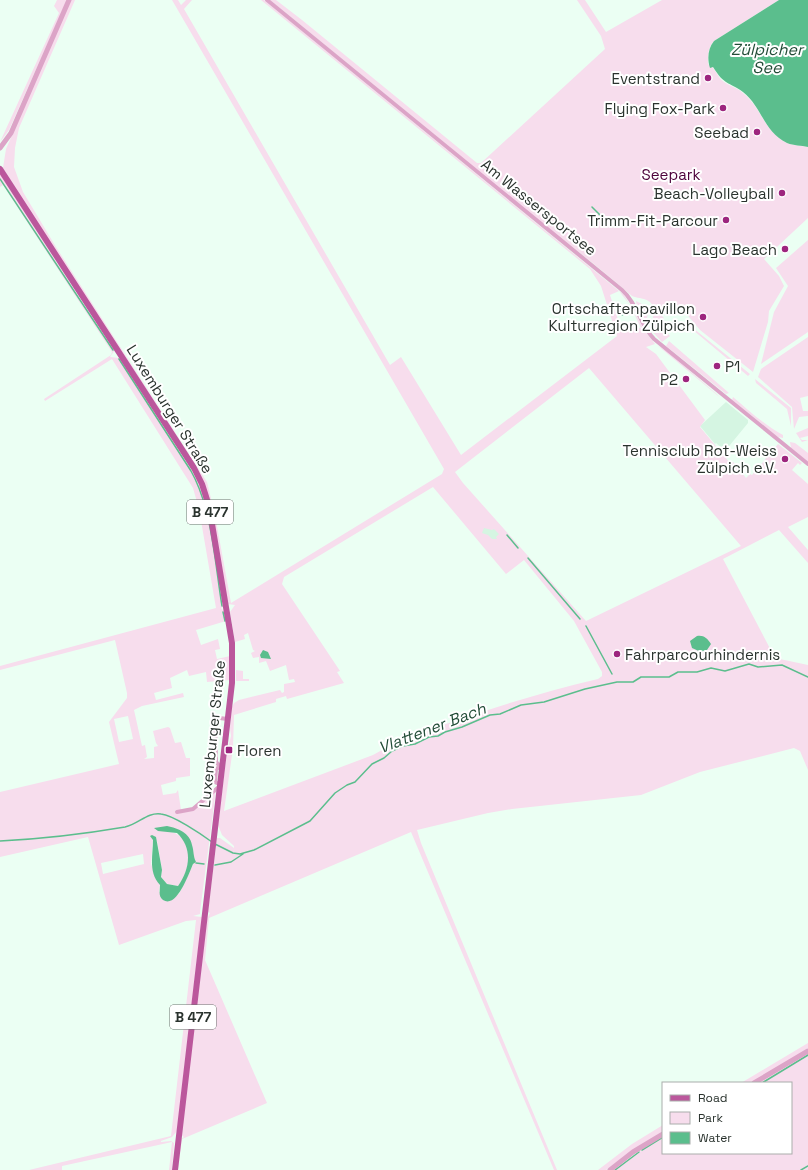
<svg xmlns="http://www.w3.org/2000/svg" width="808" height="1170" viewBox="0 0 808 1170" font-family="'Space Grotesk',sans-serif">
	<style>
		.built { fill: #d5f5e2 }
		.green { fill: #f7dded; fill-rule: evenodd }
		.water { fill: #5bbe8d }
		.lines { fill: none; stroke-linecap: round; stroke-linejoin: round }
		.stream { stroke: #5bbe8d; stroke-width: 1.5 }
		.minor { stroke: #dca4c7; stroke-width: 4 }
		.tertiary { stroke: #dca4c7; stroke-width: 5 }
		.primary { stroke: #bb579c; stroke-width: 6 }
		.poi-dot { fill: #9d257e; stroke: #fff; stroke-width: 1.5 }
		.labels { text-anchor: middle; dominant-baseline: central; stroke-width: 4; stroke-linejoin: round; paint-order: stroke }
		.shield { fill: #fff; stroke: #6a706d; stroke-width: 1 }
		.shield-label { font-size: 14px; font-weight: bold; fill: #2a332e }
		.poi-label { font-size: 15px; fill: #2a332e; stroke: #fff; text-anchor: end }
		.park-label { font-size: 15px; fill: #4d033b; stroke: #fff }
		.street-label { font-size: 15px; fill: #2a332e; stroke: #fff }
		.water-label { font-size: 16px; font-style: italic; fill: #224c37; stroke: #fff }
	</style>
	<rect width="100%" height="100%" fill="#ebfff3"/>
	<!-- built -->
	<path class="built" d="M726,402L748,420V423L725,451L716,443L715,444L700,426Z
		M487,517L506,539L490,554L471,531Z"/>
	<!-- green -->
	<path class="green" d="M57,0H67L9,130L0,142L59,13L54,6Z
		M71,0H75L19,128L15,148L14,167L23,192L56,247L207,482L215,515L231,603L442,474L444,469L172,0H178L181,5L186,0H192L184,9L390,365L401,357L461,455L617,336L601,286L590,269L261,0H264L624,295L647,334L655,344L646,347L656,354L705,420L700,427L730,463L733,462L738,466L737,470L738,472L740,467L745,471L743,474L746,478L750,474L752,475L778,444L802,463L800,465L798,463L792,470L808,484V517L788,527L808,550V563L779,530L723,559L775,658L808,665V770L800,751L794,748L700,772L641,795L512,809L488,813L417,830L421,843L557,1170H554L411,832L209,918L205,960L267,1103L182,1139L178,1170H177L181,1139L184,1137L181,1135L207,919L210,913L208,912L217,838H220L234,848V846L222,835L218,825L227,752L231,736L230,728L232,707L234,703L239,700L280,690L282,693L284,692V684L295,682L294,679L289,680L286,665L270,671L266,661L259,663V657L253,658L251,653L255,651L253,650L248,633L244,635L245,639L235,642L230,612L235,605L228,604L209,497L3,168L6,149ZM619,291L630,305L641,328L627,327L621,329L610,295ZM589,368L741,546L586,621L463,483L455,472ZM433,487L506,574L524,560L574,621L602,672V676L598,679C547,691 498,706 449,723C423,732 397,741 373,755L224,811L233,748L234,715L276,702V699L286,696L287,699L344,683L337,672L340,671L282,584L284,577ZM484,528L492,530L494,529L499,534L496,537L497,539H492L488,535L482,533Z
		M270,0H276L302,20L477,163H481L605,49L601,36L577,0H585L606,32L662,0H779L714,41C708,47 708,56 708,64C716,68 717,77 724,82C730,86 738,88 743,93C762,108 764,132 787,143C794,146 801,145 808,147V218L764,259L779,276L784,286L769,311L768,322L753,372L700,330L679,305L667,316L661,310L655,309C649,297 643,300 632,296C573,244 508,201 451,148Z
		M0,174L114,351L110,357L119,358L198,481L206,502L223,607L221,608L224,611L226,621L196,630L201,645L218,639L220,649L215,650L217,659L230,656V680L207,682L206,672L189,676L187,670L170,678L172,688L154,693L156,700L183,693L184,697L142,706L134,710L142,746L145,745L147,757L144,759L154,758V747L158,746L156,743L153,731L168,727L170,728L175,743L181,742L186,758H190V776L176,778V781L161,785L163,795L176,793L178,790L181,810L195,807L184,811L175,810V813C195,813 201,803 216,790L200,912V914L193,916L202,917L177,1131L172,1137L161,1141V1142L171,1141L174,1143L172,1170H169L172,1142L62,1166V1170H29L171,1136L196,920L186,921L119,945L88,837L0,857V792L119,764L109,722L127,698V693L115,640L0,670V666L216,608L199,509L193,488L112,359L45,401L44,399L111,355L112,352L3,185L0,187ZM128,716L133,739L119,742L114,719ZM177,829C195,837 188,846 195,860L179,894L159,892L160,885L151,864L153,839L157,841L162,870L161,877L167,884L178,886C195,864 194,828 158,831ZM143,854L144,864L103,874L101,863Z
		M808,240V332L761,364L774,312L788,286L776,268Z
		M636,301L648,307V315L645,322L637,308Z
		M654,313H659L664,318L658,323L670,336L662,342L650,329Z
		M688,324L750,374L748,376L687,325Z
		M808,337V396L800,398L803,411H808V416L799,417L794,429L792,407L758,377L761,369Z
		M669,341L729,393L726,394L666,346Z
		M657,345L669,353L720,397L717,395Z
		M755,379L791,408V426L787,409L756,383Z
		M733,397C749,411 766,426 783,435V438L778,437L732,400Z
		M808,428V436L800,438L802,440H808L802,442L796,433Z
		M790,442L795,443L808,453V462L791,448Z
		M236,670L243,671V679H249V681H236Z
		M808,1043V1049L751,1083H741Z
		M808,1053V1170H613L663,1136V1153H791V1083H758Z
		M663,1125V1131L629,1153L606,1170H598L632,1144Z"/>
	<!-- water -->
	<path class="water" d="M779,0H808V147C801,145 794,146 787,143C764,132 762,107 743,92C728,81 725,86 713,67L710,68C707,59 708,48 714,41Z
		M616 311a5 5 0 1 1 10 0a5 5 0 1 1-10 0Z
		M697,636C704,635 707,638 711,644L707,650L701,652L692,648L690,641Z
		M263,650L268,652L271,659L261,658L260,655Z
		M167,826C178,828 190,833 192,845C194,851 193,856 196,862L193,864C189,873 177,909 163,900C158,896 160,891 160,885C148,872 153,856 153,840L150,836L152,835L156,837L162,870L161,877L167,884L178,886C190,869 193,848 177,833L158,831L154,828Z"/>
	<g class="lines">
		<!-- stream -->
		<path class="stream" d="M0,179L113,350
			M592,207L607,222
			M119,359L191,471C212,508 215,564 222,606
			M507,535L518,548
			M528,558L580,619
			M223,612L225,621
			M586,626L612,674
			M0,841C41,839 84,834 125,827C139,824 147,812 161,814C173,815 201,834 212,842
			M215,844L233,853L240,854L254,850L310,821L335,793L347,785L355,782L372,764L384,758L392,751L403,746L415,744L429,737L438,736L445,732L462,727L490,715L500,714L521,705L544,702L585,689L617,682H633L641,677H669L678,672H697L711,668L725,671L749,664L758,667L782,665L808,677
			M196,863L204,864
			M215,865L231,862L243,854
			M762,1083L808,1055
			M642,1150L663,1137
			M615,1170L639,1152
			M801,1170L808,1166"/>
		<!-- minor -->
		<path class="minor" d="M267,0L622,290C637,303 640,325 654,339L808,464
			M220,766L216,762L215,723L219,718L228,719
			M177,812L193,809L221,785L215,782L216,769L223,765"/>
		<!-- tertiary -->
		<path class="tertiary" d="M0,148L11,133L69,0
			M754,1083L808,1051
			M610,1170L633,1152L663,1134"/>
		<!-- primary -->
		<path class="primary" d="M0,169L194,468L202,484L209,506L232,643V683L175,1170"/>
	</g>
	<!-- markers -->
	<g class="poi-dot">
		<circle cx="708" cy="78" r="4"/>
		<circle cx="723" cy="108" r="4"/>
		<circle cx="757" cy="132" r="4"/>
		<circle cx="782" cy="193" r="4"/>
		<circle cx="726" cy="220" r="4"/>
		<circle cx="785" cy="249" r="4"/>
		<circle cx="703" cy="317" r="4"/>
		<circle cx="717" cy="366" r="4"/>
		<circle cx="686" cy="379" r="4"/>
		<circle cx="785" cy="459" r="4"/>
		<circle cx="617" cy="654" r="4"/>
		<rect x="225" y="746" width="8" height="8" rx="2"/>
	</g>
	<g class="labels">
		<!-- shield labels -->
		<g class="shield">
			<rect x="187" y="500" width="46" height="24" rx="3"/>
			<rect x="170" y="1005" width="46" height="24" rx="3"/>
		</g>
		<g class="shield-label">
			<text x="210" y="512">B 477</text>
			<text x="193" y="1017">B 477</text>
		</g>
		<!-- poi labels -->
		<g class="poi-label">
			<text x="700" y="78">Eventstrand</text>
			<text x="715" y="108">Flying Fox-Park</text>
			<text x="749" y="132">Seebad</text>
			<text x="774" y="193">Beach-Volleyball</text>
			<text x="718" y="220">Trimm-Fit-Parcour</text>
			<text x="777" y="249">Lago Beach</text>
			<text x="695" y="308">Ortschaftenpavillon<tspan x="695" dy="17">Kulturregion Zülpich</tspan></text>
			<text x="725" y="366" text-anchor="start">P1</text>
			<text x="678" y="379">P2</text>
			<text x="777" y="450">Tennisclub Rot-Weiss<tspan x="777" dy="17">Zülpich e.V.</tspan></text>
			<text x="625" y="654" text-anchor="start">Fahrparcourhindernis</text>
			<text x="237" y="750" text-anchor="start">Floren</text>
		</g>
		<!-- park labels -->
		<g class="park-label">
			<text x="671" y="174">Seepark</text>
		</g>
		<!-- street labels -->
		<g class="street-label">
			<text transform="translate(539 207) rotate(39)">Am Wassersportsee</text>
			<text transform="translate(170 409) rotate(58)">Luxemburger Straße</text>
			<text transform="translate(212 734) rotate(-84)">Luxemburger Straße</text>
		</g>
		<!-- water labels -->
		<g class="water-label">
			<text x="767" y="49">Zülpicher<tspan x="767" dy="18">See</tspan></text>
			<text transform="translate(432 728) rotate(-21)">Vlattener Bach</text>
		</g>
	</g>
	<!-- legend -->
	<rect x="662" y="1082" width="130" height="72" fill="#ffffff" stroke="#aaadab"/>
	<rect x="670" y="1095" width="20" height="6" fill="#bb579c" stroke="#aaadab"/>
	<text x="698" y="1102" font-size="12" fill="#2a332e">Road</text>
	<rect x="670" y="1112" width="20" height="12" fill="#f7dded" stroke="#aaadab"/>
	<text x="698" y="1122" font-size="12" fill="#2a332e">Park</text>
	<rect x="670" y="1132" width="20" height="12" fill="#5bbe8d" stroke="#aaadab"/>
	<text x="698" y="1142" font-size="12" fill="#2a332e">Water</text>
</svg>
